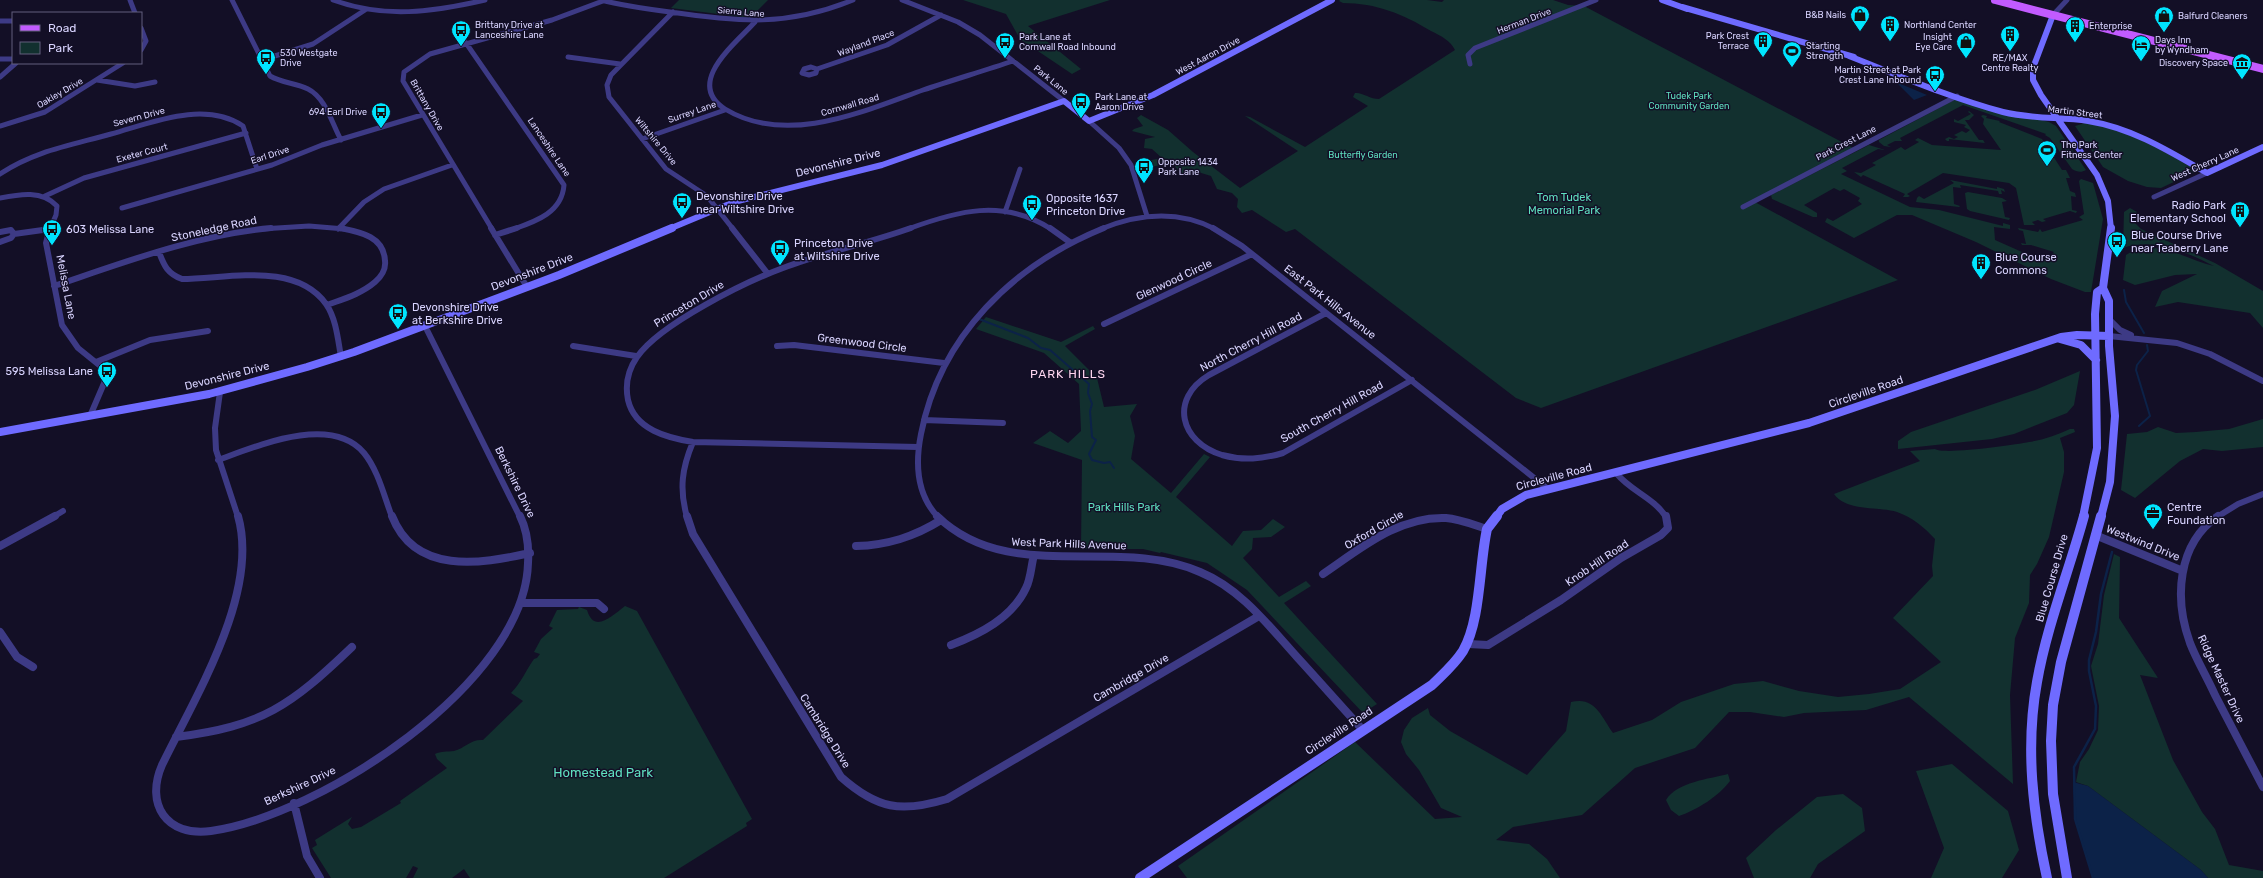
<svg xmlns="http://www.w3.org/2000/svg" width="2263" height="878" viewBox="0 0 2263 878" font-family="Rubik,sans-serif">
	<style>
		.green { fill: #12302f }
		.water { fill: #0c2248 }
		.lines { fill: none; stroke-linecap: round; stroke-linejoin: round }
		.stream-far1 { stroke: #0c2248; stroke-width: 2 }
		.stream { stroke: #0c2248; stroke-width: 2.5 }
		.street-far2 { stroke: #3d3a85; stroke-width: 5 }
		.street-far1 { stroke: #3d3a85; stroke-width: 6 }
		.street { stroke: #3d3a85; stroke-width: 8 }
		.secondary-far2 { stroke: #6f6bff; stroke-width: 6 }
		.secondary-far1 { stroke: #6f6bff; stroke-width: 8 }
		.secondary { stroke: #6f6bff; stroke-width: 10 }
		.primary { stroke: #c25bff; stroke-width: 8 }
		.labels { text-anchor: middle; dominant-baseline: central; stroke-width: 3; stroke-linejoin: round; paint-order: stroke }
		.far-street-label { font-size: 9px; fill: #d9d4ff; stroke: #130f26 }
		.far-poi-label { font-size: 9px; fill: #d9d4ff; stroke: #130f26; text-anchor: start }
		.far-park-label { font-size: 9px; fill: #5fe0c0; stroke: #130f26 }
		.street-label { font-size: 11px; fill: #d9d4ff; stroke: #130f26 }
		.poi-label { font-size: 11px; fill: #d9d4ff; stroke: #130f26; text-anchor: start }
		.park-label { font-size: 11px; fill: #5fe0c0; stroke: #130f26 }
		.neighbourhood-label { font-size: 12px; letter-spacing: 1px; fill: #ffd6f0; stroke: #130f26 }
		.near-park-label { font-size: 13px; fill: #5fe0c0; stroke: #130f26 }
	</style>
	<rect width="100%" height="100%" fill="#130f26"/>
	<!-- green -->
	<path class="green" d="M679,0H768L750,18L671,8Z
		M963,0H1110L1028,26L1081,69L1072,74L1020,39L1006,14Z
		M1340,0H1427L1442,2L1444,0H1553L1568,5L1584,6L1855,149L1753,201L1898,280L1541,408L1516,398L1295,229L1286,232L1252,210L1242,213L1237,207L1238,199L1232,193L1217,189L1211,176L1198,172L1182,176L1172,162L1139,170L1136,163L1162,158L1152,149L1144,148L1145,139L1155,137L1132,131L1134,129L1143,126L1137,118L1141,115L1168,130L1193,152L1240,188L1298,151L1245,116L1250,117L1305,147L1368,106L1353,97L1355,93C1362,92 1370,99 1379,99L1455,50C1450,40 1441,36 1431,31C1403,14 1376,3 1343,3L1339,1Z
		M1956,99L2049,122L2056,126L2086,170C2081,173 2077,172 2072,169L2050,138L2045,135L2046,134L1963,105L1900,138L1902,141H1895L1887,145L1891,147L1884,146L1879,142V140Z
		M1969,111L1974,115L1969,120H1965L1979,140H1983L1985,143L1949,139V141H1947L1945,139L1949,137L1954,139L1958,137L1954,135L1962,131L1966,133L1970,130L1964,127L1966,125L1954,122V119L1958,121L1971,114L1968,112Z
		M1983,115L1987,116L1986,118L2000,121L1999,122L2042,139L2062,170H2066L2070,178H2066L2070,191L2075,193L2076,197L2071,196L2072,210L2077,211L2076,213L2070,211L2043,219L2046,221L2042,222L2038,220L2032,222L2035,225H2024L2016,188L2009,183L1943,173L1907,194L1910,196L1908,197H1903L1905,194L1863,175L1861,177L1854,172L1861,173L1876,165L1872,163L1901,147L1905,150L1919,142L1915,140L1918,138L1932,145L2001,150L1983,124L1984,119L1981,116Z
		M2085,123C2125,129 2159,148 2194,169L2195,172L2161,188L2147,187L2128,181L2103,167L2075,126Z
		M1869,145L1885,150L1878,149L1842,168L1847,171L1841,174L1910,207L1939,210L2003,226V223L2010,225V229L1994,227L1995,240L2040,260L2043,258L2047,260L2054,252L2031,245H2022L2021,243L2026,244L2023,231L2019,230L2018,228L2038,232L2040,229L2042,232L2083,220L2079,217L2084,214L2079,181L2081,179L2093,183L2103,219L2091,292H2085L2051,279L1976,242L1912,215H1897L1854,238L1825,222L1827,218L1833,221L1862,204L1858,201L1860,198L1844,189L1840,191L1834,188L1804,205L1817,213V217H1813L1772,199L1771,195Z
		M1950,180L1997,189V187L2004,189L2005,192L2001,190L2002,194H1999L1998,191L1960,185L1961,188L1953,187L1954,204L1960,206L1959,207L1916,202L1917,198L1919,196L1924,199L1954,183Z
		M1968,192L2002,198L2007,201L2002,202L2005,217L2010,218L2009,220L1970,211L1967,209L1965,193Z
		M2130,208L2137,212L2133,218V221L2141,229L2215,263L2263,291V328L2250,313L2178,302L2155,307L2162,291L2197,274L2175,275L2135,285L2123,280L2126,255C2154,236 2186,260 2214,266C2186,252 2154,237 2123,248L2124,212Z
		M986,317L1061,342L1093,326L1095,329L1065,346L1097,378L1104,407L1137,404L1130,416L1135,436L1131,459L1171,493L1204,454L1210,457L1176,497L1232,546L1243,531L1261,530L1273,519L1285,527L1271,537L1253,538L1252,549L1243,558L1279,597L1306,581L1311,586L1284,603L1377,704L1363,713L1247,590L1207,563L1161,552L1160,553L1143,549H1081L1082,460L1033,443L1050,431L1068,443L1081,431L1079,384L1044,353L976,329Z
		M2080,371L2074,405L2067,413L2014,434L1992,439L1898,449V441L1911,432L2035,390Z
		M2263,419V447L2222,451L2203,449L2180,461L2135,498L2121,490L2127,434L2147,432L2158,427L2176,433L2196,432L2229,429Z
		M2070,429H2074L2075,432L2060,438L2064,452V472L2049,537L2037,564L2030,575L2029,603L2015,638L2010,695L2013,784L1909,697L1866,710L1804,713L1784,717L1750,712H1729L1695,748L1635,768L1582,815L1513,827L1496,840L1529,844L1547,859L1560,878H1187L1178,866L1355,742L1435,819L1462,817L1441,808L1419,770L1406,754L1401,742L1404,730L1412,718L1428,708L1430,715L1450,731L1527,775L1566,731L1571,702C1595,696 1601,716 1613,733L1652,720L1681,702L1734,684L1763,681L1799,691L1838,697L1869,694L1900,689L1941,662L1893,618L1933,576L1932,566L1935,539C1925,528 1912,517 1897,512C1878,506 1847,512 1834,494L1920,461L1910,451L1935,449C1943,455 2015,445 2029,442C2043,440 2057,435 2070,429Z
		M2114,554L2120,557L2119,618L2158,678L2140,675L2173,760L2202,812L2215,829L2229,865L2263,871V878H2208L2201,870L2088,786L2076,782L2080,762L2089,749L2098,730L2099,706L2091,666L2098,644L2104,595Z
		M625,606L637,611L752,819L746,823L747,826L664,878H470L464,869L452,878H413L418,868L413,866L406,878H331L312,848L317,845L315,840L352,817L348,824L352,829L361,827L401,803L400,801L447,768L437,759L435,754C441,751 447,752 454,751C465,748 471,739 483,740L523,701L511,693C521,683 526,670 534,659L537,658L540,654L534,652L541,639L553,628L549,626L557,610L578,609L579,607L587,610C594,634 612,616 625,606Z
		M1952,764L2008,811L2019,850L2002,878H1931L1944,848L1916,771Z
		M1728,774L1730,781C1719,796 1697,810 1679,816L1671,810L1666,800C1677,782 1709,779 1728,774Z
		M1843,794L1862,808L1865,831L1818,864L1810,878H1754L1746,858L1776,830L1817,797Z"/>
	<!-- water -->
	<path class="water" d="M1896,82L1927,95L1914,100Z
		M2073,782L2088,786L2201,870L2208,878H2093L2075,819Z"/>
	<g class="lines">
		<!-- stream-far1 -->
		<path class="stream-far1" d="M2124,290L2126,302L2144,333
			M979,319L1028,338L1041,348L1050,350L1089,384L1088,393L1092,404L1090,411L1092,437L1096,440L1089,454L1092,460L1104,463L1110,462L1114,468
			M2139,426L2150,416L2136,370L2137,365L2148,351L2147,345"/>
		<!-- stream -->
		<path class="stream" d="M2093,878L2075,819L2074,767L2095,729L2096,706L2089,671V660L2096,632L2101,594L2112,552"/>
		<!-- street-far2 -->
		<path class="street-far2" d="M130,0L135,13
			M232,0L270,76C282,83 296,83 308,89C326,98 332,124 341,140
			M333,0C384,19 433,12 485,0
			M601,0C624,6 647,9 670,12C739,22 787,27 853,0
			M902,0L958,22L980,35L1064,101
			M673,12L611,75L607,85L609,97L666,169L707,196L733,229
			M2053,15L2067,0
			M0,21H13
			M755,22C736,43 684,83 725,109C786,146 862,112 923,90C953,80 983,71 1013,61
			M141,28L146,41L141,50
			M466,43L564,185C562,212 537,221 514,229
			M568,57L620,64
			M0,59H13
			M262,60L313,44L365,10
			M1470,64L1468,55L1475,48L1596,0
			M811,67L817,69L816,73L809,75L802,73L804,69Z
			M817,69L887,45L941,15
			M0,77L16,63
			M97,80L135,86L155,82
			M1089,121L1119,148L1131,165L1147,216
			M0,126L45,112L123,63
			M642,139L725,110
			M0,174C34,151 72,145 111,134C151,123 204,100 243,126L257,169
			M45,196L84,178L246,133
			M2154,197L2207,173
			M0,198C20,194 42,190 57,206L56,215L50,229
			M1743,207L1957,96
			M122,208L272,165L322,145L422,115
			M1005,212L1020,169
			M261,229L309,226L345,229
			M338,229L364,202L384,189L452,165
			M492,229L403,81L404,72L430,54L552,20L603,1
			M908,229C957,211 1003,198 1051,229
			M1101,229C1138,214 1178,210 1215,229"/>
		<!-- street-far1 -->
		<path class="street-far1" d="M50,228L46,243L62,325L78,348L104,369L105,381L90,416
			M491,228L527,287
			M732,228L768,274
			M911,228C869,243 825,252 783,268C745,282 660,324 637,357C628,370 625,385 628,400C635,430 668,438 693,442L918,447
			M1050,228L1071,243
			M1213,228L1242,246L1548,489
			M0,232L11,230L14,234
			M495,235L517,228
			M0,242L11,238L14,234L50,229
			M159,252C164,266 168,274 182,279C227,279 295,261 326,304C336,318 338,340 341,357
			M54,286C125,262 196,235 271,228
			M327,305C343,299 361,294 375,282C381,277 386,269 385,261C384,236 360,232 340,228
			M1326,313L1209,375C1169,399 1180,442 1222,455C1244,461 1262,459 1283,453L1412,380
			M2109,319L2120,330L2131,335
			M1104,324L1252,254
			M425,326L520,517
			M2109,336L2177,343L2210,354L2263,381
			M573,346L636,356
			M777,346L794,345L944,363
			M96,362L150,340L208,331
			M220,392L215,428L216,450L238,517
			M924,420L1003,423
			M218,460C257,446 331,414 364,453C378,470 384,496 392,517
			M1617,474C1631,491 1654,498 1666,517
			M53,517L63,511
			M687,517C679,489 682,468 693,442
			M938,517C916,494 915,464 921,434C940,336 1013,265 1104,228
			M2217,517L2238,504L2263,494"/>
		<!-- street -->
		<path class="street" d="M238,516C260,593 195,697 162,765C145,804 166,837 211,831C319,816 525,683 528,563C529,546 527,530 520,516
			M392,516C415,575 480,564 530,553
			M687,516L693,534L841,777C877,809 901,813 947,799L1259,616
			M937,516C1009,586 1116,535 1200,572C1241,589 1268,625 1297,657C1319,681 1340,705 1362,729
			M2218,516C2177,544 2174,599 2190,643C2197,661 2207,677 2215,695C2231,726 2247,756 2263,787
			M2095,535L2183,571
			M0,546L55,516
			M856,546C888,545 914,537 941,520
			M1323,574C1360,549 1398,516 1446,518C1460,519 1474,525 1487,529
			M521,603H597L604,609
			M0,632L17,657L33,667
			M1468,644L1488,645L1561,600L1621,558L1661,535L1668,528L1666,516
			M951,645C980,634 1012,618 1026,588C1031,578 1031,566 1034,555
			M176,737C263,726 290,706 352,647
			M294,803L307,856L320,878"/>
		<!-- secondary-far2 -->
		<path class="secondary-far2" d="M1662,0L1687,9
			M1682,7L1854,57
			M2053,15L2033,68V80L2041,95L2097,175L2108,201L2111,229
			M1849,56C1900,76 1951,98 2003,112C2031,119 2060,117 2088,121C2132,128 2169,151 2207,173L2263,147
			M669,229L734,202L882,165L1064,101L1089,121L1153,95L1332,0"/>
		<!-- secondary-far1 -->
		<path class="secondary-far1" d="M2060,339L2081,345L2096,360
			M0,432L209,394L307,367L354,352L559,275L672,228
			M1496,517L1502,509L1526,495L1809,423L2061,337L2077,335L2109,336
			M2083,517L2097,448L2095,314L2097,292L2103,288
			M2101,517L2110,482L2115,416L2109,346V301L2103,288L2111,228"/>
		<!-- secondary -->
		<path class="secondary" d="M1140,878L1432,685C1443,674 1454,665 1463,651C1481,620 1479,565 1487,529L1497,516
			M2047,878C2033,814 2025,747 2037,682C2047,625 2069,571 2084,516
			M2067,878L2053,794L2051,741L2053,705L2061,662L2101,516"/>
		<!-- primary -->
		<path class="primary" d="M1995,0L2263,69"/>
	</g>
	<!-- icons -->
	<defs>
		<symbol id="shop-pin" viewBox="-11 -11 22 30"><path d="M0 17L-7.5 6A9.5 9.5 0 1 1 7.5 6Z" fill="#00e5ff" stroke="#130f26"/><path d="M-5-2.5h2.3a2.7 3.5 0 0 1 5.4 0H5L5.5 6h-11ZM-1.5-2.5h3a1.5 2.3 0 0 0-3 0Z" fill="#111"/></symbol>
		<symbol id="building-pin" viewBox="-11 -11 22 30"><path d="M0 17L-7.5 6A9.5 9.5 0 1 1 7.5 6Z" fill="#00e5ff" stroke="#130f26"/><path d="M-4-6H4V6H1V3H-1V6H-4ZM-2.5-4.3h1.7v1.8h-1.7ZM.8-4.3h1.7v1.8H.8ZM-2.5-1h1.7V.8h-1.7ZM.8-1h1.7V.8H.8Z" fill="#111"/></symbol>
		<symbol id="bus-pin" viewBox="-11 -11 22 30"><path d="M0 17L-7.5 6A9.5 9.5 0 1 1 7.5 6Z" fill="#00e5ff" stroke="#130f26"/><path d="M-5-6H5V4H4V6H2V4H-2V6H-4V4H-5ZM-3.5-4V0h7V-4ZM-3.5 1.2v1.5H-2V1.2ZM2 1.2v1.5H3.5V1.2Z" fill="#111"/></symbol>
		<symbol id="hotel-pin" viewBox="-11 -11 22 30"><path d="M0 17L-7.5 6A9.5 9.5 0 1 1 7.5 6Z" fill="#00e5ff" stroke="#130f26"/><path d="M-6-4.5h1.5V1H6V5H4.5V3h-9V5H-6ZM-4 0a1.8 1.8 0 1 1 3.6 0ZM.5 0V-2.5h3Q6-2.5 6 0Z" fill="#111"/></symbol>
		<symbol id="stadium-pin" viewBox="-11 -11 22 30"><path d="M0 17L-7.5 6A9.5 9.5 0 1 1 7.5 6Z" fill="#00e5ff" stroke="#130f26"/><path d="M0-5a6.5 5 0 1 0 0 10a6.5 5 0 1 0 0-10ZM-3.5-1.8h7v3.6h-7Z" fill="#111"/></symbol>
		<symbol id="museum-pin" viewBox="-11 -11 22 30"><path d="M0 17L-7.5 6A9.5 9.5 0 1 1 7.5 6Z" fill="#00e5ff" stroke="#130f26"/><path d="M0-6L6-3V-2H-6V-3ZM-5-1h2V3h-2ZM-1-1h2V3h-2ZM3-1h2V3H3ZM-6 4H6V6H-6Z" fill="#111"/></symbol>
		<symbol id="office-pin" viewBox="-11 -11 22 30"><path d="M0 17L-7.5 6A9.5 9.5 0 1 1 7.5 6Z" fill="#00e5ff" stroke="#130f26"/><path d="M-6-3h4V-5.5h4V-3h4V5H-6ZM-1-4.5V-3h2v-1.5ZM-6 0V1H6V0Z" fill="#111"/></symbol>
	</defs>
	<g fill-rule="evenodd">
		<use href="#shop-pin" x="1849" y="4" width="22" height="30"/>
		<use href="#shop-pin" x="2153" y="5" width="22" height="30"/>
		<use href="#building-pin" x="1879" y="14" width="22" height="30"/>
		<use href="#building-pin" x="2064" y="15" width="22" height="30"/>
		<use href="#bus-pin" x="450" y="19" width="22" height="30"/>
		<use href="#building-pin" x="1999" y="24" width="22" height="30"/>
		<use href="#building-pin" x="1752" y="30" width="22" height="30"/>
		<use href="#bus-pin" x="994" y="31" width="22" height="30"/>
		<use href="#shop-pin" x="1955" y="31" width="22" height="30"/>
		<use href="#hotel-pin" x="2130" y="34" width="22" height="30"/>
		<use href="#stadium-pin" x="1781" y="40" width="22" height="30"/>
		<use href="#bus-pin" x="255" y="47" width="22" height="30"/>
		<use href="#museum-pin" x="2231" y="52" width="22" height="30"/>
		<use href="#bus-pin" x="1924" y="64" width="22" height="30"/>
		<use href="#bus-pin" x="1070" y="91" width="22" height="30"/>
		<use href="#bus-pin" x="370" y="101" width="22" height="30"/>
		<use href="#stadium-pin" x="2036" y="139" width="22" height="30"/>
		<use href="#bus-pin" x="1133" y="156" width="22" height="30"/>
		<use href="#bus-pin" x="671" y="191" width="22" height="30"/>
		<use href="#bus-pin" x="1021" y="193" width="22" height="30"/>
		<use href="#building-pin" x="2229" y="200" width="22" height="30"/>
		<use href="#bus-pin" x="41" y="218" width="22" height="30"/>
		<use href="#bus-pin" x="2106" y="230" width="22" height="30"/>
		<use href="#bus-pin" x="769" y="238" width="22" height="30"/>
		<use href="#building-pin" x="1970" y="252" width="22" height="30"/>
		<use href="#bus-pin" x="387" y="302" width="22" height="30"/>
		<use href="#bus-pin" x="96" y="360" width="22" height="30"/>
		<use href="#office-pin" x="2142" y="502" width="22" height="30"/>
	</g>
	<g class="labels">
		<!-- far-street labels -->
		<g class="far-street-label">
			<text transform="translate(741 12) rotate(5)">Sierra Lane</text>
			<text transform="translate(1524 21) rotate(-21)">Herman Drive</text>
			<text transform="translate(866 43) rotate(-21)">Wayland Place</text>
			<text transform="translate(1208 56) rotate(-28)">West Aaron Drive</text>
			<text transform="translate(1051 80) rotate(39)">Park Lane</text>
			<text transform="translate(60 93) rotate(-30)">Oakley Drive</text>
			<text transform="translate(427 105) rotate(60)">Brittany Drive</text>
			<text transform="translate(850 105) rotate(-16)">Cornwall Road</text>
			<text transform="translate(692 112) rotate(-19)">Surrey Lane</text>
			<text transform="translate(2075 112) rotate(7)">Martin Street</text>
			<text transform="translate(139 117) rotate(-15)">Severn Drive</text>
			<text transform="translate(656 141) rotate(50)">Wiltshire Drive</text>
			<text transform="translate(1846 143) rotate(-27)">Park Crest Lane</text>
			<text transform="translate(549 147) rotate(56)">Lanceshire Lane</text>
			<text transform="translate(142 153) rotate(-15)">Exeter Court</text>
			<text transform="translate(270 155) rotate(-18)">Earl Drive</text>
			<text transform="translate(2205 164) rotate(-24)">West Cherry Lane</text>
		</g>
		<!-- far-poi labels -->
		<g class="far-poi-label">
			<text x="1846" y="15" text-anchor="end">B&amp;B Nails</text>
			<text x="2178" y="16">Balfurd Cleaners</text>
			<text x="475" y="25">Brittany Drive at<tspan x="475" dy="10">Lanceshire Lane</tspan></text>
			<text x="1904" y="25">Northland Center</text>
			<text x="2089" y="26">Enterprise</text>
			<text x="1749" y="36" text-anchor="end">Park Crest<tspan x="1749" dy="10">Terrace</tspan></text>
			<text x="1019" y="37">Park Lane at<tspan x="1019" dy="10">Cornwall Road Inbound</tspan></text>
			<text x="1952" y="37" text-anchor="end">Insight<tspan x="1952" dy="10">Eye Care</tspan></text>
			<text x="2155" y="40">Days Inn<tspan x="2155" dy="10">by Wyndham</tspan></text>
			<text x="1806" y="46">Starting<tspan x="1806" dy="10">Strength</tspan></text>
			<text x="280" y="53">530 Westgate<tspan x="280" dy="10">Drive</tspan></text>
			<text x="2010" y="58" text-anchor="middle">RE/MAX<tspan x="2010" dy="10">Centre Realty</tspan></text>
			<text x="2228" y="63" text-anchor="end">Discovery Space</text>
			<text x="1921" y="70" text-anchor="end">Martin Street at Park<tspan x="1921" dy="10">Crest Lane Inbound</tspan></text>
			<text x="1095" y="97">Park Lane at<tspan x="1095" dy="10">Aaron Drive</tspan></text>
			<text x="367" y="112" text-anchor="end">694 Earl Drive</text>
			<text x="2061" y="145">The Park<tspan x="2061" dy="10">Fitness Center</tspan></text>
			<text x="1158" y="162">Opposite 1434<tspan x="1158" dy="10">Park Lane</tspan></text>
		</g>
		<!-- far-park labels -->
		<g class="far-park-label">
			<text x="1689" y="96">Tudek Park<tspan x="1689" dy="10">Community Garden</tspan></text>
			<text x="1363" y="155">Butterfly Garden</text>
		</g>
		<!-- street labels -->
		<g class="street-label">
			<text transform="translate(838 163) rotate(-14)">Devonshire Drive</text>
			<text transform="translate(214 229) rotate(-12)">Stoneledge Road</text>
			<text transform="translate(532 272) rotate(-21)">Devonshire Drive</text>
			<text transform="translate(1174 280) rotate(-25)">Glenwood Circle</text>
			<text transform="translate(66 287) rotate(79)">Melissa Lane</text>
			<text transform="translate(1330 302) rotate(38)">East Park Hills Avenue</text>
			<text transform="translate(689 304) rotate(-31)">Princeton Drive</text>
			<text transform="translate(1251 342) rotate(-28)">North Cherry Hill Road</text>
			<text transform="translate(862 343) rotate(7)">Greenwood Circle</text>
			<text transform="translate(227 376) rotate(-14)">Devonshire Drive</text>
			<text transform="translate(1866 392) rotate(-19)">Circleville Road</text>
			<text transform="translate(1332 412) rotate(-29)">South Cherry Hill Road</text>
			<text transform="translate(1554 477) rotate(-15)">Circleville Road</text>
			<text transform="translate(515 482) rotate(64)">Berkshire Drive</text>
			<text transform="translate(1374 530) rotate(-30)">Oxford Circle</text>
			<text transform="translate(2143 543) rotate(22)">Westwind Drive</text>
			<text transform="translate(1069 544) rotate(2)">West Park Hills Avenue</text>
			<text transform="translate(1597 563) rotate(-34)">Knob Hill Road</text>
			<text transform="translate(2052 578) rotate(-74)">Blue Course Drive</text>
			<text transform="translate(1131 678) rotate(-30)">Cambridge Drive</text>
			<text transform="translate(2221 679) rotate(65)">Ridge Master Drive</text>
			<text transform="translate(825 731) rotate(58)">Cambridge Drive</text>
			<text transform="translate(1339 731) rotate(-33)">Circleville Road</text>
			<text transform="translate(300 786) rotate(-25)">Berkshire Drive</text>
		</g>
		<!-- poi labels -->
		<g class="poi-label">
			<text x="696" y="196">Devonshire Drive<tspan x="696" dy="13">near Wiltshire Drive</tspan></text>
			<text x="1046" y="198">Opposite 1637<tspan x="1046" dy="13">Princeton Drive</tspan></text>
			<text x="2226" y="205" text-anchor="end">Radio Park<tspan x="2226" dy="13">Elementary School</tspan></text>
			<text x="66" y="229">603 Melissa Lane</text>
			<text x="2131" y="235">Blue Course Drive<tspan x="2131" dy="13">near Teaberry Lane</tspan></text>
			<text x="794" y="243">Princeton Drive<tspan x="794" dy="13">at Wiltshire Drive</tspan></text>
			<text x="1995" y="257">Blue Course<tspan x="1995" dy="13">Commons</tspan></text>
			<text x="412" y="307">Devonshire Drive<tspan x="412" dy="13">at Berkshire Drive</tspan></text>
			<text x="93" y="371" text-anchor="end">595 Melissa Lane</text>
			<text x="2167" y="507">Centre<tspan x="2167" dy="13">Foundation</tspan></text>
		</g>
		<!-- park labels -->
		<g class="park-label">
			<text x="1564" y="197">Tom Tudek<tspan x="1564" dy="13">Memorial Park</tspan></text>
			<text x="1124" y="507">Park Hills Park</text>
		</g>
		<!-- neighbourhood labels -->
		<g class="neighbourhood-label">
			<text x="1068" y="374">PARK HILLS</text>
		</g>
		<!-- near-park labels -->
		<g class="near-park-label">
			<text x="603" y="772">Homestead Park</text>
		</g>
	</g>
	<!-- legend -->
	<rect x="12" y="12" width="130" height="52" fill="#130f26" stroke="#625e7d"/>
	<rect x="20" y="25" width="20" height="6" fill="#c25bff" stroke="#625e7d"/>
	<text x="48" y="32" font-size="12" fill="#d9d4ff">Road</text>
	<rect x="20" y="42" width="20" height="12" fill="#12302f" stroke="#625e7d"/>
	<text x="48" y="52" font-size="12" fill="#d9d4ff">Park</text>
</svg>
